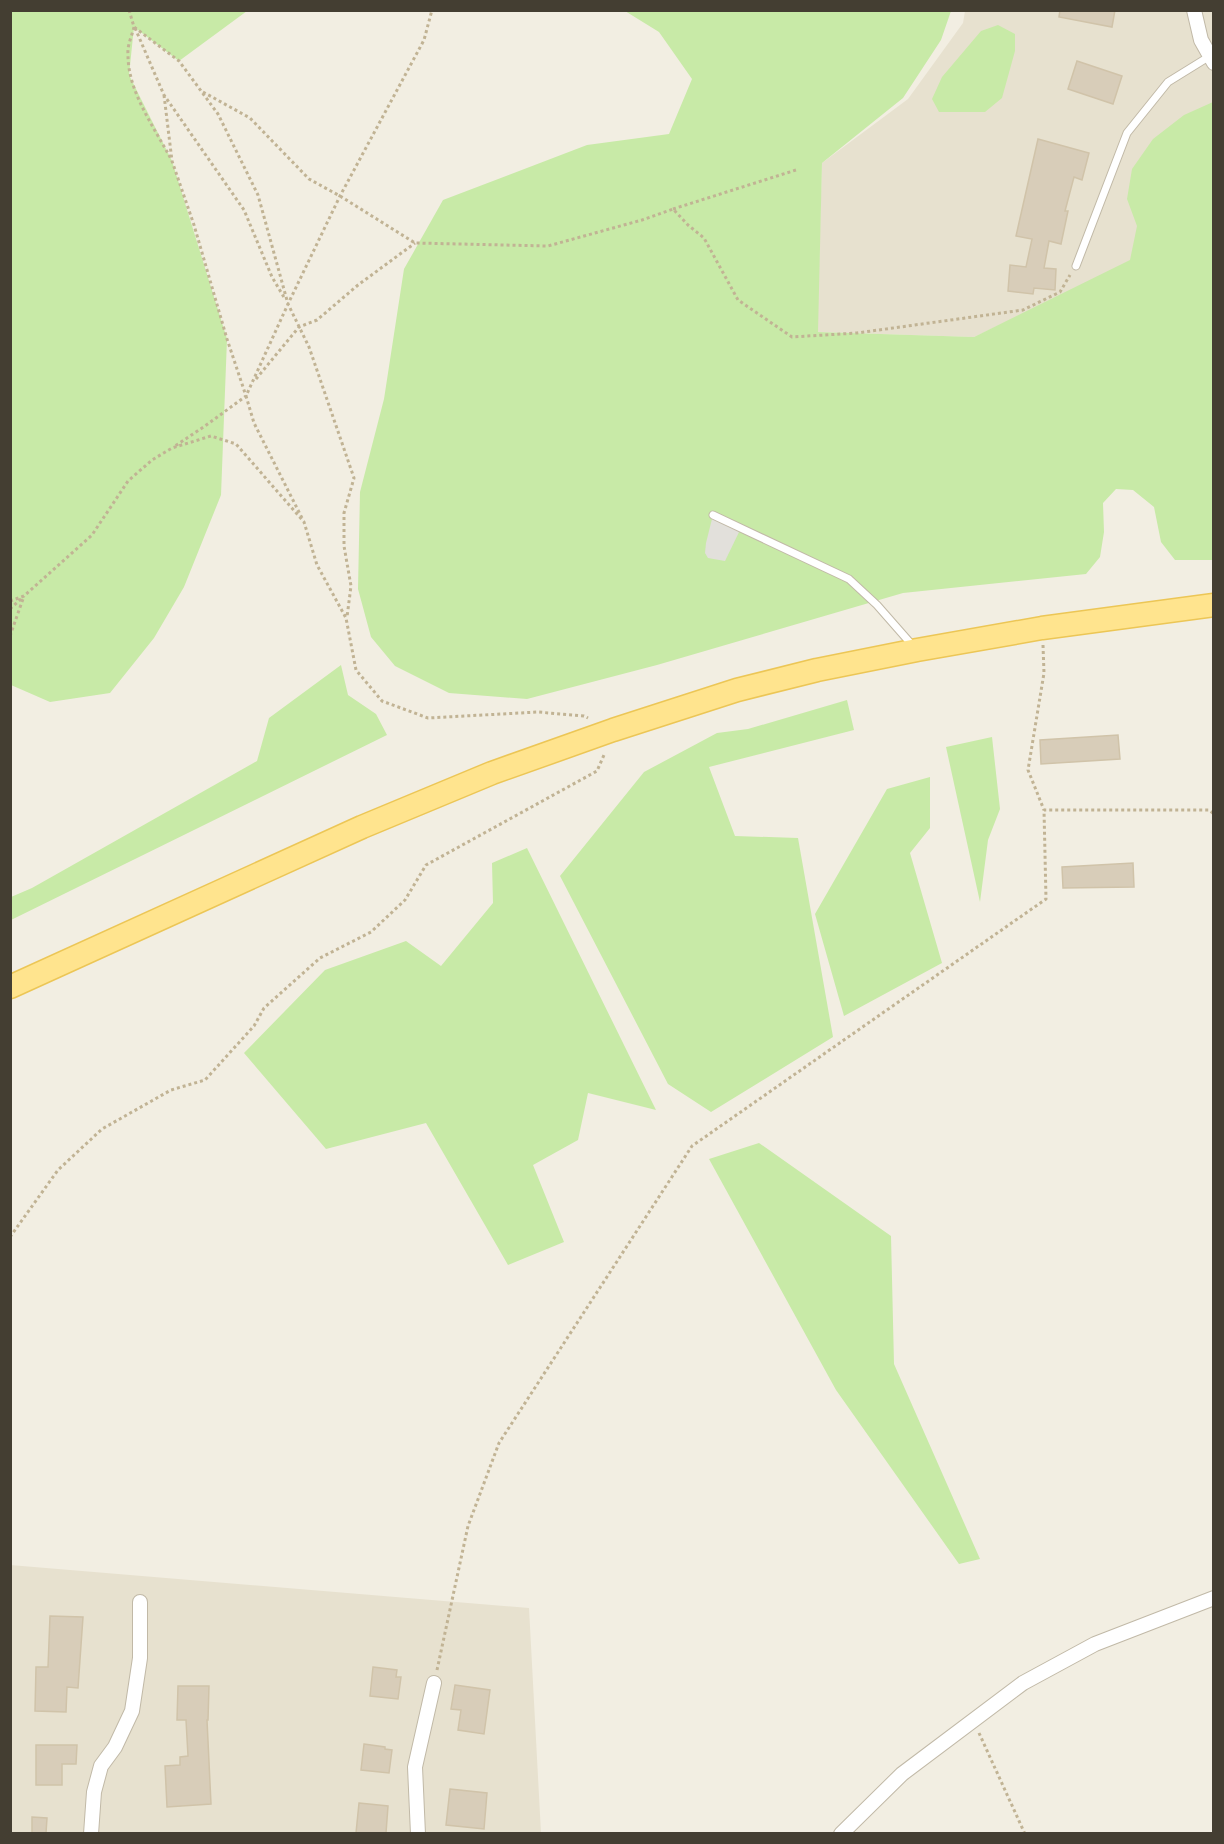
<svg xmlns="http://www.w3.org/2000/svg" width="1224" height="1844" viewBox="0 0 1224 1844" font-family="Inter,sans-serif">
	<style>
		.residential { fill: #e7e1cf }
		.green { fill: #c8eaa7 }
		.parking { fill: #e2e0db }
		.building { fill: #d8cdb9; stroke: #d0c3a9; stroke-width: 1.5 }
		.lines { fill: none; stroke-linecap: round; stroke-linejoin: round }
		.lane-casing { stroke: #c1b9a7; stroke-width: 9 }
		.street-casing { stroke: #c1b9a7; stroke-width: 16 }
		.primary-casing { stroke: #ecc656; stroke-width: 25 }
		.path { stroke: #c1b394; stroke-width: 3; stroke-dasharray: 3 3; stroke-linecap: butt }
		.lane { stroke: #fff; stroke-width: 7 }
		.street { stroke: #fff; stroke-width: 14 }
		.primary { stroke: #ffe48e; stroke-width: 22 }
	</style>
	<rect width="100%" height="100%" fill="#f2eee2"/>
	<!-- residential -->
	<path class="residential" d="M965,11H1213V148L1135,261L974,337L817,332L822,163L908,99L963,23Z
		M10,1565L529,1608L541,1833H11Z"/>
	<!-- green -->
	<path class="green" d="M11,10L247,11L179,61L134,27L129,75L172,161L227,339L221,495L184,587L154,638L110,693L50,702L11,685Z
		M625,11H951L941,40L903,98L822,163L818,332L974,337L1130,260L1137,226L1127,199L1132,169L1153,139L1184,115L1213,102V560H1175L1161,542L1154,507L1133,490L1116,489L1103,503L1104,532L1100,557L1086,574L903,593L657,665L527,699L449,693L395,666L371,637L358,589L360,492L384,399L404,269L443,200L587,145L669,134L692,79L659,32Z
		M998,25L1015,34V51L1002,98L985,112H939L932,99L942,77L981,31Z
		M341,665L348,695L376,714L387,735L11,920V897L32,888L257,761L269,718Z
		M847,700L854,730L709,767L735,836L798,838L833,1037L711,1112L668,1084L560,876L644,772L717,733L748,729Z
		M992,737L1000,809L988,840L980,902L946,747Z
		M930,777V828L910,853L942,963L844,1016L815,914L887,789Z
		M527,848L656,1110L588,1093L578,1140L533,1165L564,1242L508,1265L426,1123L326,1149L244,1053L325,970L406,941L441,966L493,903L492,863Z
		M759,1143L891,1236L894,1364L980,1559L959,1564L836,1390L709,1159Z"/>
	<!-- parking -->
	<path class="parking" d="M713,515L741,528L725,561L708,558L705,553L706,543Z"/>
	<!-- building -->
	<path class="building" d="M1060,10H1115L1112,27L1059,17Z
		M1077,61L1122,76L1113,104L1068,89Z
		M1038,139L1089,153L1082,180L1074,177L1065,211H1068L1061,244L1049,241L1044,268L1056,269L1055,290L1034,288L1033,294L1008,291L1010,265L1026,267L1032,239L1016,236Z
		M1118,735L1120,759L1041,764L1040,740Z
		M1133,863L1134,887L1063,888L1062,867Z
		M50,1616L83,1617L78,1688L67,1687L66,1712L35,1711L36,1667H48Z
		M373,1667L397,1670L396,1677H401L398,1699L370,1696Z
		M455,1685L490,1690L484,1734L458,1730L461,1710L451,1709Z
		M178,1686H209L208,1720H207L211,1804L167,1807L165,1766L180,1765V1757L188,1756L186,1720H177Z
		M364,1744L385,1747V1749L392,1750L389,1773L361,1770Z
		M36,1745H77L76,1764H62V1785H36Z
		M450,1789L487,1793L484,1829L446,1825Z
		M359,1803L388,1806L386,1833H356Z
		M32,1817L47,1818L46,1833H32Z"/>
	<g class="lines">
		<defs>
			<path id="lane" d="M1076,266L1127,133L1168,82L1210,56
				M713,515L849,579L877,605L913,646"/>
			<path id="street" d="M1194,10L1201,40L1214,63
				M91,1834L94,1792L101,1766L115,1747L132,1711L140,1658V1602
				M418,1834L415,1767L434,1683
				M841,1834L902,1774L1023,1683L1095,1644L1214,1598"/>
			<path id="primary" d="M10,987L362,827L492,773L613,730L737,690L817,670L917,650L1042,628L1214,605"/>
		</defs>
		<!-- lane casing -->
		<use href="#lane" class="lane-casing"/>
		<!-- street casing -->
		<use href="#street" class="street-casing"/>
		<!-- primary casing -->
		<use href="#primary" class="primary-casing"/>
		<!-- path -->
		<path class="path" d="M129,10L134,27L179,61L218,114L258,195L288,304L309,347L354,478L344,513V546L351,586L347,617
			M134,27C132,36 127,45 128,55C128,92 154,127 171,159
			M135,28L164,95L244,210L272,277L285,299
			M203,92L250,118L309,179L340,196L415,243L548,246L642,220L673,209L688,225L704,238L738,300L792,337L857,333L1023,310L1060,292L1070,275
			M164,95L172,161L194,225L227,339L246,396L205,426L175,446
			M673,209L796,170
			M256,379L299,327L317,320L358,285L415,243
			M302,518L254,423L246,396L288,304L340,196L424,40L432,10
			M10,601L24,596L92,535L128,481L152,460L172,448L211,436L236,444L304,522L317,565L346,618L356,670L382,701L428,718L538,712L584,716L588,718
			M10,609L23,597
			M10,636L24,596
			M1043,645L1044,673L1028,770L1044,810
			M10,1237L58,1170L102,1129L171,1090L205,1080L254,1026L264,1008L320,958L371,932L405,900L426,865L597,771L604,755
			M437,1670L468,1526L499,1443L692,1146L1046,899L1044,810H1209L1214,814
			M979,1733L1025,1834"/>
		<!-- lane -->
		<use href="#lane" class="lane"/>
		<!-- street -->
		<use href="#street" class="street"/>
		<!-- primary -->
		<use href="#primary" class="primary"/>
	</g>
	<!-- border -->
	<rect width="1224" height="1844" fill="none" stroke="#443e32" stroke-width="24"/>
</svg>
